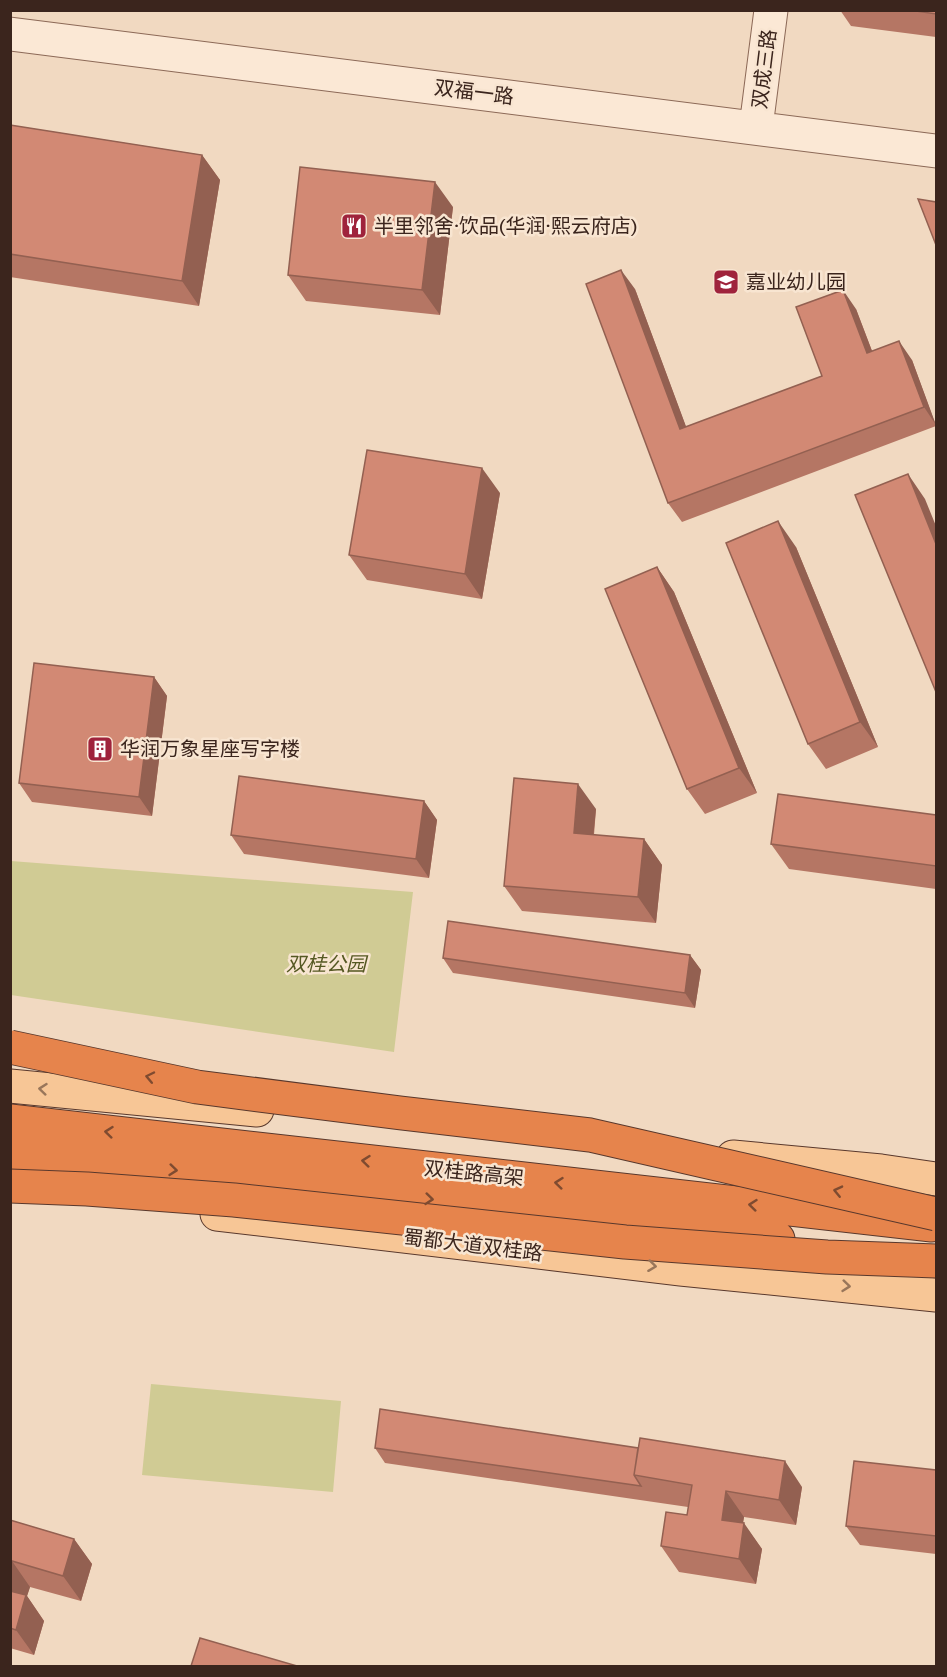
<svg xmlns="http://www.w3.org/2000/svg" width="947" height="1677" viewBox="0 0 947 1677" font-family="'Roboto Serif','Noto Sans SC',serif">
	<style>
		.green { fill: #d0cb94 }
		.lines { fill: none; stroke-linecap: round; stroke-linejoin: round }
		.minor-casing { stroke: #8c6957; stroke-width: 35 }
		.major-casing { stroke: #59382c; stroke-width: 35 }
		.highway-casing { stroke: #59382c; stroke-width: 35 }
		.minor { stroke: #fbe8d5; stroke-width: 33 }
		.major { stroke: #f7c696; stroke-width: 33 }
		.highway { stroke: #e6844c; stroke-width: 33 }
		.highway-bridge-casing { stroke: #59382c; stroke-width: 35; stroke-linecap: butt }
		.highway-bridge { stroke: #e6844c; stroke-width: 33 }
		.wall { fill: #b57664 }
		.shaded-wall { fill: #936051 }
		.building { fill: #d28974; stroke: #936051; stroke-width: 1.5 }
		.oneway { stroke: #7f4b30 }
		.oneway2 { stroke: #99765a }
		.labels { text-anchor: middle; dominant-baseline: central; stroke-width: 5; stroke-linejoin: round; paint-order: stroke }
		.street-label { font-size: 20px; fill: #3b251d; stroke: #f8e5d1 }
		.poi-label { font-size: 20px; fill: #3b251d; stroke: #f8e5d1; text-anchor: start }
		.park-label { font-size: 20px; font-style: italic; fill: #555822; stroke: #f8e5d1 }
	</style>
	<rect width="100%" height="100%" fill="#f1d9c1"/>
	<!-- green -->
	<path class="green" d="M11,861L413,892L394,1052L11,995Z
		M151,1384L341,1401L333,1492L142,1475Z"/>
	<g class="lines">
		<defs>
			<path id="minor" d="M10,34L936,151
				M756,127L771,10"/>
			<path id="major" d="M10,1086L257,1110
				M733,1157L881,1171L936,1179
				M217,1214L681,1269L936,1295"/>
			<path id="highway" d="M10,1121L932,1225
				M10,1152L778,1239"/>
		</defs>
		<!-- minor casing -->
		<use href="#minor" class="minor-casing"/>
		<!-- major casing -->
		<use href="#major" class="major-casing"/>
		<!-- highway casing -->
		<use href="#highway" class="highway-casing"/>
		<!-- minor -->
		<use href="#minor" class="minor"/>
		<!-- major -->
		<use href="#major" class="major"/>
		<!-- highway -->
		<use href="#highway" class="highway"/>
		<defs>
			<path id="highway-bridge" d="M10,1047L197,1087L401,1113L590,1135L936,1214
				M10,1186L87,1189L234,1200L625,1242L827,1257L936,1261"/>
		</defs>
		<!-- highway-bridge casing -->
		<use href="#highway-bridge" class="highway-bridge-casing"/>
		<!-- highway-bridge -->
		<use href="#highway-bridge" class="highway-bridge"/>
	</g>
	<!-- wall -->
	<path class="wall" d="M840,10H936V37L851,26Z
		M10,125L202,155L220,180L199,306L10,277Z
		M453,207L440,315L306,301L288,275Z
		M635,289L686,427L822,376L856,309L872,351L912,360L936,426L682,522L668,503Z
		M500,493L482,599L367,580L349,555Z
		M796,547L878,747L826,769L808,744Z
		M657,567L674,592L757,793L705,814L687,789Z
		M154,677L167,696L152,816L32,802L19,783Z
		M424,801L437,820L429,878L244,854L231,835Z
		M596,809L594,835L644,839L662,865L656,923L522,911L504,886Z
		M936,815V889L789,869L771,844Z
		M690,955L701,970L695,1008L453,973L443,958Z
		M375,1448L802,1487L796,1525L744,1517L743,1523L762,1549L756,1584L679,1572L661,1546L687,1515L688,1507L385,1463Z
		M936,1470V1554L860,1545L846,1526Z
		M10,1520L74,1539L92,1564L81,1601L30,1587L27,1596L44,1621L34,1655L10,1648Z"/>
	<!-- shaded-wall -->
	<path class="shaded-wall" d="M202,155L220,180L199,306L182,281Z
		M435,182L453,207L440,315L422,290Z
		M621,270L635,289L694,448L680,429Z
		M843,290L856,309L880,372L867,353Z
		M899,341L912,360L936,425L924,407Z
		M482,468L500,493L482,599L465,574Z
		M908,474L925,499L936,526V544Z
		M778,521L796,547L878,747L860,722Z
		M657,567L674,592L757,793L739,768Z
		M154,677L167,696L152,816L139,797Z
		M578,784L596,809L591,859L574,833Z
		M424,801L437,820L429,878L416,859Z
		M644,839L662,865L656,923L638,897Z
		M690,955L701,970L695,1008L685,993Z
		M785,1461L802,1487L796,1525L779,1500Z
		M726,1491L744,1517L739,1545L722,1520Z
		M744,1523L762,1549L756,1584L739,1559Z
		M74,1539L92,1564L81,1601L63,1576Z
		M12,1561L30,1587L27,1596L44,1621L34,1655L16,1630L10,1598V1566Z"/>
	<!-- building -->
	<path class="building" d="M909,10H936V14Z
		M10,125L202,155L182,281L10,254Z
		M300,167L435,182L422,290L288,275Z
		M918,199L936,202V245Z
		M621,270L680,429L822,376L796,307L843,290L867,353L899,341L924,407L668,503L586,284Z
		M367,450L482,468L465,574L349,555Z
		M908,474L936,544V692L855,495Z
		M778,521L860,722L808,744L726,543Z
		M657,567L739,768L687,789L605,589Z
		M34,663L154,677L139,797L19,783Z
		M239,776L424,801L416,859L231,835Z
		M514,778L578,784L574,833L644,839L638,897L504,886Z
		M778,794L936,815V866L771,844Z
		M448,921L690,955L685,993L443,958Z
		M380,1409L638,1448L634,1475L641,1486L375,1448Z
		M640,1438L785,1461L779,1500L726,1491L722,1520L744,1523L739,1559L661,1546L666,1512L687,1515L692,1485L634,1475Z
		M854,1461L936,1470V1536L846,1526Z
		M10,1520L74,1539L63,1576L12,1561L10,1566Z
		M10,1591L26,1595L16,1630L10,1628Z
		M200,1638L297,1666H191Z"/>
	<!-- one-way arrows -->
	<defs><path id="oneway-chevron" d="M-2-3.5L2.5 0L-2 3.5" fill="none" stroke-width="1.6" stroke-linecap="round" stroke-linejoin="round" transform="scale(1.5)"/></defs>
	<g class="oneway">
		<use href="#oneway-chevron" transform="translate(150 1077) rotate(-168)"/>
		<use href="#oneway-chevron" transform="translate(109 1132) rotate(-174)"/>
		<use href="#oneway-chevron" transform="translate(366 1161) rotate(-174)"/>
		<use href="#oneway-chevron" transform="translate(173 1170) rotate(6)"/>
		<use href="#oneway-chevron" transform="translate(559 1183) rotate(-174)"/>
		<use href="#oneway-chevron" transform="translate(838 1191) rotate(-167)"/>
		<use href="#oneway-chevron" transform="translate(429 1199) rotate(6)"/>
		<use href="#oneway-chevron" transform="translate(753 1205) rotate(-174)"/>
	</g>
	<g class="oneway2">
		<use href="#oneway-chevron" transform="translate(43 1089) rotate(-174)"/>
		<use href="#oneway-chevron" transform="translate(652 1266) rotate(7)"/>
		<use href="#oneway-chevron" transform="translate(846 1286) rotate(6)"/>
	</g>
	<!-- icons -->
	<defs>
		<symbol id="restaurant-square" viewBox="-11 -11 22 22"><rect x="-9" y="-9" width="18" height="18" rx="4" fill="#9f233c" stroke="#f8e5d1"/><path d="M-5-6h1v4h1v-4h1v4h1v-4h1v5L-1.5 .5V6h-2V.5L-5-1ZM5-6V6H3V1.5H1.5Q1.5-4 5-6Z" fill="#fff"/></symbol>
		<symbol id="school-square" viewBox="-11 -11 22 22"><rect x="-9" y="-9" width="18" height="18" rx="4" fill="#9f233c" stroke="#f8e5d1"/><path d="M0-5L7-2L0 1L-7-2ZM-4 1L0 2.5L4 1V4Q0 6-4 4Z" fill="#fff"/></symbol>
		<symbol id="building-square" viewBox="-11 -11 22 22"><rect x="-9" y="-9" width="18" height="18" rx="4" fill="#9f233c" stroke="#f8e5d1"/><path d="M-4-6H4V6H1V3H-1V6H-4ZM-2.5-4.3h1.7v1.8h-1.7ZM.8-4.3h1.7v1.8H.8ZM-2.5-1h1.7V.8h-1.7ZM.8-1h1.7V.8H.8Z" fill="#fff"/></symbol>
	</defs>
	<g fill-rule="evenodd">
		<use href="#restaurant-square" x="339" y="211" width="30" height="30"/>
		<use href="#school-square" x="711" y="267" width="30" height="30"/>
		<use href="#building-square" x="85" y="734" width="30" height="30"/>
	</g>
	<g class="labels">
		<!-- street labels -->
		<g class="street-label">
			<text transform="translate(764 69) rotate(-83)">双成三路</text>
			<text transform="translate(474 92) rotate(7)">双福一路</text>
			<text transform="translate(474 1173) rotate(6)">双桂路高架</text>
			<text transform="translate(473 1245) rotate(7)">蜀都大道双桂路</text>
		</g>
		<!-- poi labels -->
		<g class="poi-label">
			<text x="374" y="226">半里邻舍·饮品(华润·熙云府店)</text>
			<text x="746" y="282">嘉业幼儿园</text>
			<text x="120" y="749">华润万象星座写字楼</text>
		</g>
		<!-- park labels -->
		<g class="park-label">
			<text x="326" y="964">双桂公园</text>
		</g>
	</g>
	<!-- border -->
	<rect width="947" height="1677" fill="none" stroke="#3b251d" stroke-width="24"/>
</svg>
